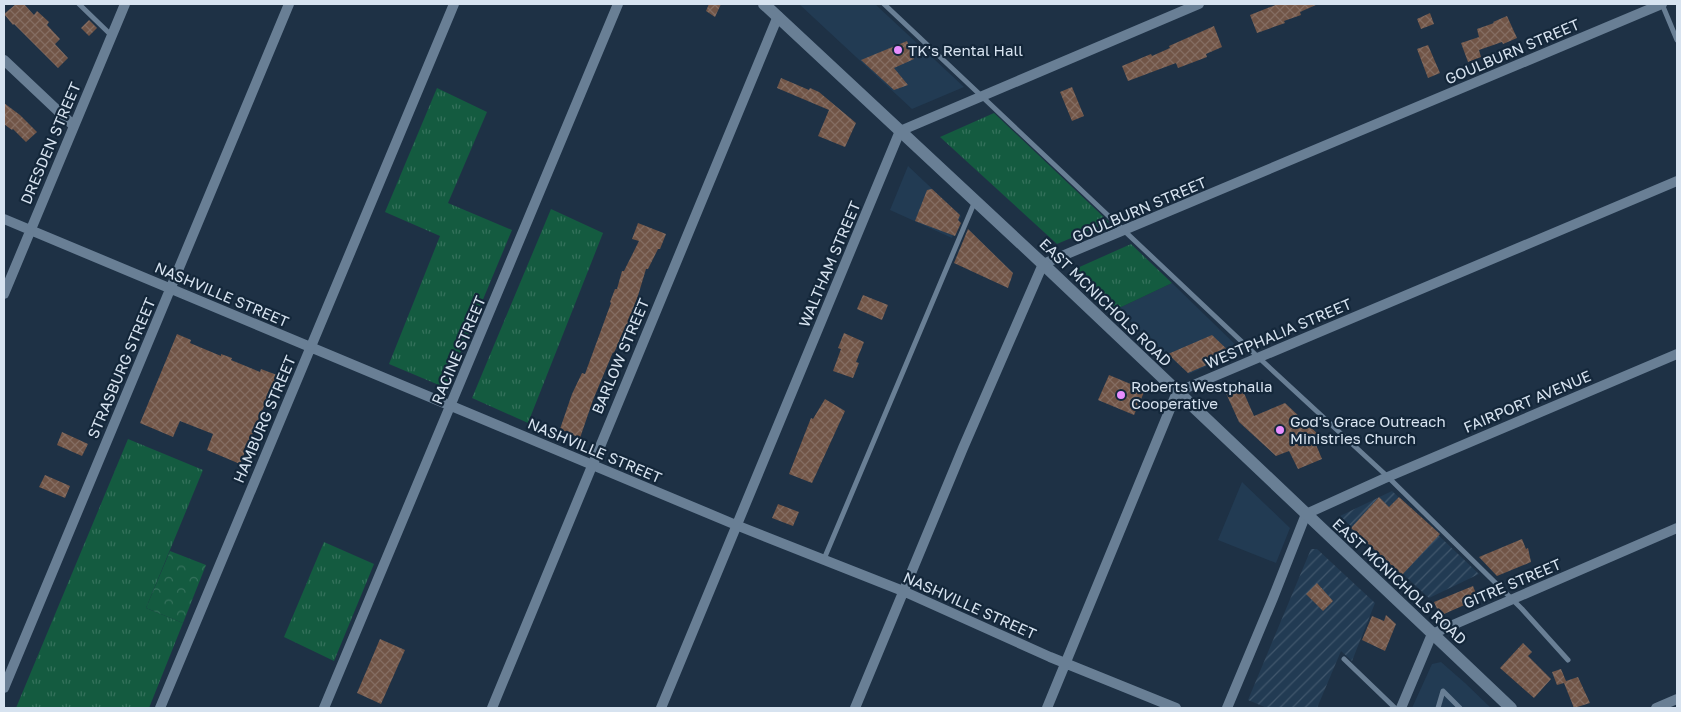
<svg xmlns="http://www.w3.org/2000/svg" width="1681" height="712" viewBox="0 0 1681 712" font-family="'Golos Text',sans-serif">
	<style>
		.built { fill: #223b53 }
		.industrial { fill: url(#industrial-furrows) }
		.grass { fill: url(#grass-tufts) }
		.park { fill: url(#park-crowns) }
		.building { fill: url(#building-cross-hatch) }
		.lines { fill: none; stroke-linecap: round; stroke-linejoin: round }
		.service { stroke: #697f95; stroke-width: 5 }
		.minor { stroke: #697f95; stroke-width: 10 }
		.tertiary { stroke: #697f95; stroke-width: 12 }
		.poi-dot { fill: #e88eff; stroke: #14273a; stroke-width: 2 }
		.labels { text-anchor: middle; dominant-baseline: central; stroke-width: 4.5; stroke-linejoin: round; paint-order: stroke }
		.poi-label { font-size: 15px; fill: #d7e3f0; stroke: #14273a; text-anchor: start }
		.street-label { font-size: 15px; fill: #d7e3f0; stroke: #14273a }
	</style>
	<defs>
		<pattern id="industrial-furrows" width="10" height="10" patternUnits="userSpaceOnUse" patternTransform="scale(1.25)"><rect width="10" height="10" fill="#223b53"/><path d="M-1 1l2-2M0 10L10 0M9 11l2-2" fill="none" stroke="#41576c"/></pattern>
		<pattern id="grass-tufts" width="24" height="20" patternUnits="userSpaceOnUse" patternTransform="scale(1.25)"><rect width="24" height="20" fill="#145b40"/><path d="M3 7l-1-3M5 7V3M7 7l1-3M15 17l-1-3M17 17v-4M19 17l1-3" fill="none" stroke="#35725c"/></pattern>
		<pattern id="park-crowns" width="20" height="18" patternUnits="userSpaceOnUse" patternTransform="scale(1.25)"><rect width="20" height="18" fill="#145b40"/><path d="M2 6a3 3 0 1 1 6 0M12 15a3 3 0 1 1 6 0" fill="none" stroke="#35725c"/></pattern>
		<pattern id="building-cross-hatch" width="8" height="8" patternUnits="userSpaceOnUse" patternTransform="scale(1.25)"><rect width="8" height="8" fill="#715547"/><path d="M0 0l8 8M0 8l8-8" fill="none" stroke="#846d62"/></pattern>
	</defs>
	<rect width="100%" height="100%" fill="#1e3145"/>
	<!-- built -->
	<path class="built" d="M799,4H875L964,87L912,109Z
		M908,166L961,216L952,238L890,210Z
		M1172,283L1242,351L1189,374L1117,309Z
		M1242,482L1290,528L1276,563L1218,540Z
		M1441,662L1465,683L1491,708H1412L1432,664Z"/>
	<!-- industrial -->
	<path class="industrial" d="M1392,491L1479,574L1429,598L1340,516Z
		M1311,549H1317L1375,603L1352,661L1341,651L1317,708H1267L1248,700Z"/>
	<!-- grass -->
	<path class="grass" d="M437,88L487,112L448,203L512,230L446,388L389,364L440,236L385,212Z
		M994,113L1109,222L1057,244L940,137Z
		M551,209L603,233L528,423L472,398Z
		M1131,244L1172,283L1117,309L1075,269Z
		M128,439L203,470L146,608L183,623L149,708H16Z
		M324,542L374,564L334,661L284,637Z"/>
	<!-- park -->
	<path class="park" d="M170,551L206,565L183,623L146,608Z"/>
	<!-- building -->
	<path class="building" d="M16,4H24L34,15L37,11L49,22L47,25L60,39L55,44L68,58L58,68L14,24L13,25L4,14Z
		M709,4H721L715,17L706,11Z
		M1278,4H1318L1300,12L1301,15L1284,21L1285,23L1257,33L1250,15Z
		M1430,13L1434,24L1421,29L1417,19Z
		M1507,16L1517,38L1503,44L1502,42L1479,50L1481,57L1468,62L1461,43L1479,37L1477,29L1494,23L1493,22Z
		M89,20L97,28L89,36L81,28Z
		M1214,26L1222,47L1206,54L1207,57L1178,68L1176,63L1128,81L1122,66L1151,54L1152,56L1170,48L1169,46Z
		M907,41L914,59L894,68L908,85L894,90L861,60Z
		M1428,45L1440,73L1428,78L1417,49Z
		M781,78L809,90L810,88L819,92L856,123L845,147L818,136L829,110L777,88Z
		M1072,87L1084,116L1072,121L1060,92Z
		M4,103L20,115L37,132L26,142L13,129L12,130L4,124Z
		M932,189L960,215L958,220L961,223L955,236L915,221L927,190Z
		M638,223L666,234L660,249H658L648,269H646L631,319L625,333L623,332L614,353L613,352L593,400L580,438L560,429L572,394L582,373L585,374L611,303L610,302L615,289H617L622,271H624L639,241L632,239Z
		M968,229L1013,273L1008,288L954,263Z
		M863,295L888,305L882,320L857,309Z
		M844,333L864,342L856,362L859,363L853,378L833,371L841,349L838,348Z
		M177,334L191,340L190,343L221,356V354L232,358L231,360L260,372L261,369L277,375L240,464L207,450L213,434L180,421L173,437L140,423Z
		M1212,335L1232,354L1188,373L1168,354Z
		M1109,375L1145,390L1134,415L1098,400Z
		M1240,384L1254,416L1285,403L1321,437L1314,440L1322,459L1298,469L1289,451L1276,456L1239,422L1225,391Z
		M825,399L845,411L812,483L789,474L811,418L813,419Z
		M62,432L88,444L82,456L57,445Z
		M45,475L70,486L65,498L39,487Z
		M1379,497L1389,507L1399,497L1440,534L1402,575L1351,528Z
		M778,504L799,512L793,526L772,518Z
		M1522,539L1526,549L1528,548L1531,562L1497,576L1479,557Z
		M1317,583L1333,601L1323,611L1306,594Z
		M1473,586L1478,599L1444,614L1438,611L1434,602Z
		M1386,615L1396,624L1385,651L1362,640L1372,616L1384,621Z
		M380,639L405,650L381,704L357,693Z
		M1523,643L1532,652L1528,656L1551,679L1534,698L1500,668Z
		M1561,669L1566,681L1578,677L1590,703L1574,708L1564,683L1557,685L1552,672Z"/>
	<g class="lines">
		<!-- service -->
		<path class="service" d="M79,4L111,35
			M884,4L1258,357L1388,477L1522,609L1568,660
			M1662,4L1677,40
			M824,559L975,201
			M1344,659L1395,708
			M1438,708L1443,691L1460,708"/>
		<!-- minor -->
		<path class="minor" d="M4,60L74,126
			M4,219L736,525L903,591L1050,657L1176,708
			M4,294L125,4
			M4,688L289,4
			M160,708L454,4
			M324,708L618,4
			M492,708L778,16
			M661,708L900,131L1199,4
			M855,708L963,448L1043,264L1662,4
			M1047,708L1177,392L1677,181
			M1227,708L1273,598L1306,514L1383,479L1677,354
			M1401,708L1432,634L1677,528
			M1656,708L1677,699"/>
		<!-- tertiary -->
		<path class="tertiary" d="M764,4L1043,264L1511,708"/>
	</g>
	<!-- markers -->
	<g class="poi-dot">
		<circle cx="898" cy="50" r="5"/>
		<circle cx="1121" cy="395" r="5"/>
		<circle cx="1280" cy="430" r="5"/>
	</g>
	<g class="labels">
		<!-- poi labels -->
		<g class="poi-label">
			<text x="908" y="50">TK's Rental Hall</text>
			<text x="1131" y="386">Roberts Westphalia<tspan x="1131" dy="17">Cooperative</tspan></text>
			<text x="1290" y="421">God's Grace Outreach<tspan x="1290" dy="17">Ministries Church</tspan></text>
		</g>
		<!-- street labels -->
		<g class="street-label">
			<text transform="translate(1512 51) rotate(-23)">GOULBURN STREET</text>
			<text transform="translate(50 143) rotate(-67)">DRESDEN STREET</text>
			<text transform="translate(1139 209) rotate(-23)">GOULBURN STREET</text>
			<text transform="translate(829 264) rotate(-67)">WALTHAM STREET</text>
			<text transform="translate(222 294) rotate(23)">NASHVILLE STREET</text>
			<text transform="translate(1106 302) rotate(44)">EAST MCNICHOLS ROAD</text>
			<text transform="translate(1278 333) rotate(-23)">WESTPHALIA STREET</text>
			<text transform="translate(458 350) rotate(-67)">RACINE STREET</text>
			<text transform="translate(620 356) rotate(-67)">BARLOW STREET</text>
			<text transform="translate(121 368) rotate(-67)">STRASBURG STREET</text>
			<text transform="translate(1527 401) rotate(-23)">FAIRPORT AVENUE</text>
			<text transform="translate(264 419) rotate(-67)">HAMBURG STREET</text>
			<text transform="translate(595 450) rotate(23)">NASHVILLE STREET</text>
			<text transform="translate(1400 581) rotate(43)">EAST MCNICHOLS ROAD</text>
			<text transform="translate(1512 583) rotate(-23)">GITRE STREET</text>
			<text transform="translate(970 605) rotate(24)">NASHVILLE STREET</text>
		</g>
	</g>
	<!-- border -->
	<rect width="1681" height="712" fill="none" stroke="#d7e3f0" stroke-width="10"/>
</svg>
